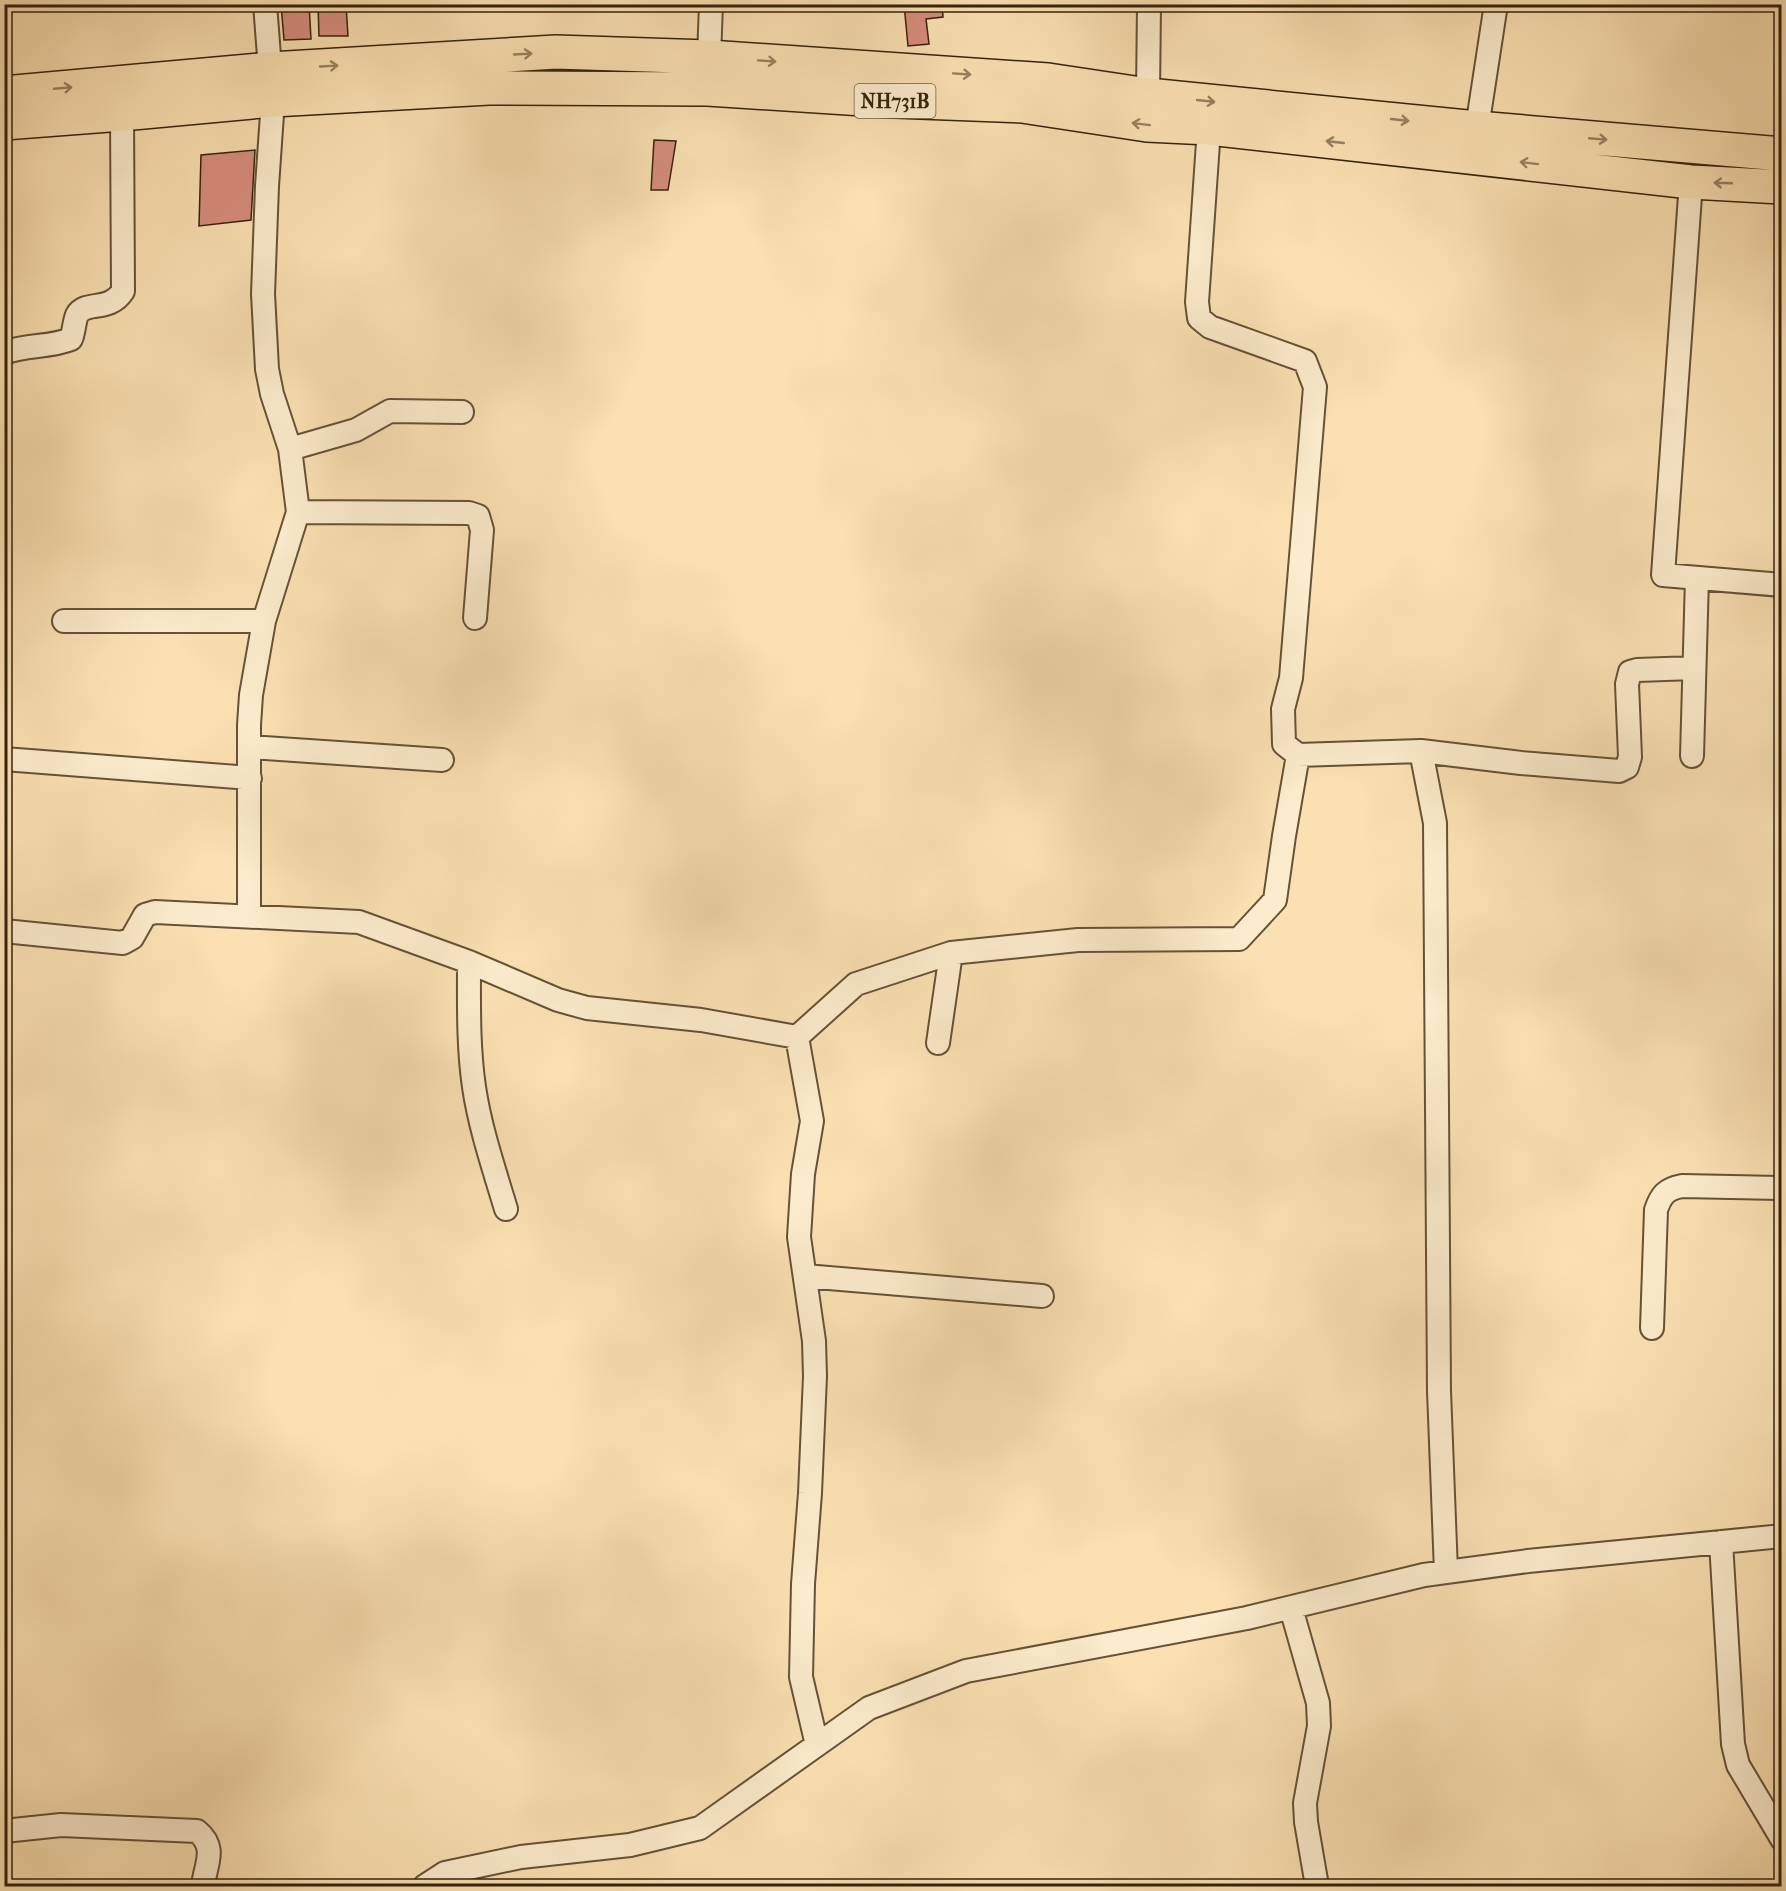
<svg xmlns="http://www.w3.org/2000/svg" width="1786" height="1891" viewBox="0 0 1786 1891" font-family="'IM FELL French Canon',serif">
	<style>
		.building { fill: #d78d7d; stroke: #34230e; stroke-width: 1.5 }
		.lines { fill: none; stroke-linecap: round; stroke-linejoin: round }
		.minor-casing { stroke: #665237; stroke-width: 26 }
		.highway-casing { stroke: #34230e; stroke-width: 36 }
		.minor { stroke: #fceccd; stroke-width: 22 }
		.highway { stroke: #fbe1b2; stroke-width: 33 }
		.oneway { stroke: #988260 }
		.labels { text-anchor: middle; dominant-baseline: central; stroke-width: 6; stroke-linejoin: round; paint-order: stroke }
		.shield { fill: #fceccd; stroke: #705f47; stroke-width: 1.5 }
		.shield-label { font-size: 20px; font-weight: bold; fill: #34230e }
	</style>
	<rect width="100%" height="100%" fill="#fbe1b2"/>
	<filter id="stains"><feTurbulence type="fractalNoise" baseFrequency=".00333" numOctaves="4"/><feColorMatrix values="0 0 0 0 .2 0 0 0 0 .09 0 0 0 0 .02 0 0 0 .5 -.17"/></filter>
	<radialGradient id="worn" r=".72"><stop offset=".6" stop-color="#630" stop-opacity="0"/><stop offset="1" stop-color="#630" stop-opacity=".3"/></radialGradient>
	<!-- building -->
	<path class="building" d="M281,4H309L311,39L284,40Z
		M318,4H346L348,36H319Z
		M904,4H942L943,17L926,19L929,44L908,46Z
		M654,140L676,141L668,190H651Z
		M255,150L251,220L199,226L201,155Z"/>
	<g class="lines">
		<defs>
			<path id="minor" d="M265,4L270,69
				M709,57L711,4
				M1148,95L1149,4
				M1209,128L1197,302L1199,318L1210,327L1305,361L1315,387L1291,678L1283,709L1284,744L1298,755L1421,751L1521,763L1619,771L1627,767L1630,757L1627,684L1630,672L1637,670L1694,668
				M1477,128L1496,4
				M1691,182L1663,575L1782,585
				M4,353C25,344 50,348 71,339C74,332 74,322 77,315C85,300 109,313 123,291L122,114
				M290,449L356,430L390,411L462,412
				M298,512L469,513L478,516L482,530L475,618
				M64,621H264
				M249,747L442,760
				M1421,751L1435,823L1439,1391L1446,1572
				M1692,756L1697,578
				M4,759L250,778
				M249,916V725L251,695L264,621L298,512L290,449L272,394L267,369L263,294L267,186L273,100
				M4,931L123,943L132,938L145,915L155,912L359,922L469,962L558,1000L587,1008L701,1020L797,1037
				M469,962C469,1004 468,1046 474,1087C480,1128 494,1169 506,1209
				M938,1043L951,953
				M805,1276L1042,1296
				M1652,1328L1656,1210C1661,1195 1666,1189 1682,1186L1782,1188
				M1721,1542L1733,1744L1738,1765L1782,1839
				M1291,1608L1318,1703L1319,1726L1305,1803L1306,1822L1317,1886
				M817,1745L801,1677L803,1584L810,1493L815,1376L814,1341L799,1237L803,1174L812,1121L797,1037L856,984L951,953L1078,940L1239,939L1275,900L1284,836L1298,755
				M4,1831L61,1825L197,1831C218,1848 205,1865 203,1886
				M425,1886L445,1873L521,1857L630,1845L700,1828L869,1708L966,1671L1247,1618L1424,1575L1528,1561L1782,1536"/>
			<path id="highway" d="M4,93L270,69L556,52L709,57L1048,80L1148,95L1477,128L1782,154
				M4,123L122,114L273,100L489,88L708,89L894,101L1022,106L1147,125L1209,128L1691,182L1782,187"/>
		</defs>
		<!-- minor casing -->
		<use href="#minor" class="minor-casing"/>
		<!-- highway casing -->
		<use href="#highway" class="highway-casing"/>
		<!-- minor -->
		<use href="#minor" class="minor"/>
		<!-- highway -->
		<use href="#highway" class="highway"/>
	</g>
	<!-- one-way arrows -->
	<defs><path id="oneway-shaft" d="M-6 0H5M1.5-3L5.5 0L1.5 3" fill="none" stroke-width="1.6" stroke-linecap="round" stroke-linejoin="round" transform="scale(1.5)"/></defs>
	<g class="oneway">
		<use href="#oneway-shaft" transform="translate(523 54) rotate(-3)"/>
		<use href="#oneway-shaft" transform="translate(767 61) rotate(4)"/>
		<use href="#oneway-shaft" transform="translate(329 66) rotate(-3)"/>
		<use href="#oneway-shaft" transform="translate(962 74) rotate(4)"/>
		<use href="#oneway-shaft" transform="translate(63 88) rotate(-5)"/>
		<use href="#oneway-shaft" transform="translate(1206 101) rotate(6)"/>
		<use href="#oneway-shaft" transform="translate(1400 120) rotate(6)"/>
		<use href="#oneway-shaft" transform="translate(1141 124) rotate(-173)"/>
		<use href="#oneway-shaft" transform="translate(1598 139) rotate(5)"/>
		<use href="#oneway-shaft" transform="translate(1335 142) rotate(-174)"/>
		<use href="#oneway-shaft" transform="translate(1529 163) rotate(-173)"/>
		<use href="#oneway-shaft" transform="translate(1723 183) rotate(-178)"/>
	</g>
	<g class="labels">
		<!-- shield labels -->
		<rect class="shield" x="854.5" y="84" width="81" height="34" rx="4.5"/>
		<g class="shield-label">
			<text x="895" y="101">NH731B</text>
		</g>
	</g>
	<!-- margin -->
	<rect width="1786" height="1891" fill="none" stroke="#fbe1b2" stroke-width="24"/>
	<rect x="6" y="6" width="1774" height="1879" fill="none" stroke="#34230e" stroke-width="3"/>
	<rect x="12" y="12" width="1762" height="1867" fill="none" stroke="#34230e" stroke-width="1.5"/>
	<rect width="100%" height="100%" filter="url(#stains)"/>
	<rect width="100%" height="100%" fill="url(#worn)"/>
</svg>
